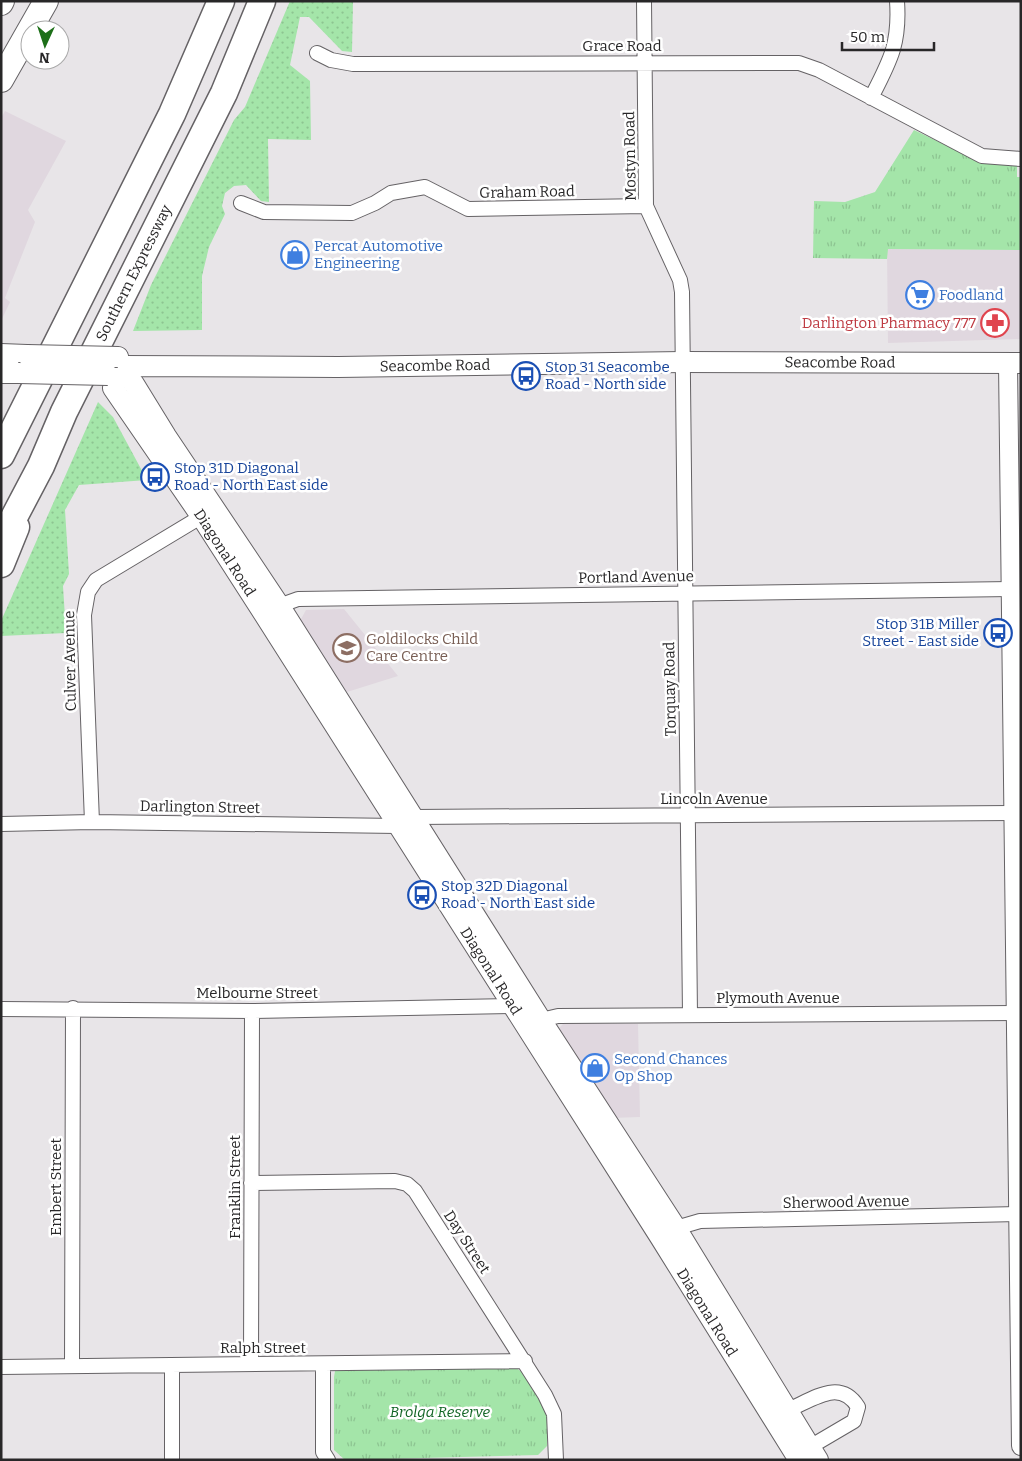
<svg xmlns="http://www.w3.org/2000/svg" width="1022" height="1461" viewBox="0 0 1022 1461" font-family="Bitter,serif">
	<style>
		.built { fill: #e0d7df }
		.grass { fill: url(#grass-dots) }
		.park { fill: url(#park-tufts) }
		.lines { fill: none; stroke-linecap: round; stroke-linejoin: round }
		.minor-casing { stroke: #656265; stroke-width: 16 }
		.tertiary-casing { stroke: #656265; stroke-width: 20 }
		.secondary-casing { stroke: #656265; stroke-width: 22 }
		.trunk-casing { stroke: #656265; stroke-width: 26 }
		.motorway-casing { stroke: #656265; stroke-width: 29 }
		.minor { stroke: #fff; stroke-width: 14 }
		.tertiary { stroke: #fff; stroke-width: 18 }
		.secondary { stroke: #fff; stroke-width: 20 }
		.trunk { stroke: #fff; stroke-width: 24 }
		.motorway { stroke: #fff; stroke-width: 26 }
		.secondary-bridge-casing { stroke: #656265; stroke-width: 22; stroke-linecap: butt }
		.secondary-bridge { stroke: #fff; stroke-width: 20 }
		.labels { text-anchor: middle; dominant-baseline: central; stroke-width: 5; stroke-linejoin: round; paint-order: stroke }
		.street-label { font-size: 15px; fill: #282728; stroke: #fff }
		.shop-label { font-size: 15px; fill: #366cbe; stroke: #fff; text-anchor: start }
		.health-label { font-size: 15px; fill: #be3a42; stroke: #fff; text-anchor: end }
		.transit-label { font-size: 15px; fill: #164399; stroke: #fff; text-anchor: start }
		.education-label { font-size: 15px; fill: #785e54; stroke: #fff; text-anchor: start }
		.park-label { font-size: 15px; font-style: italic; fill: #126525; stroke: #fff }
	</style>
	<defs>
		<pattern id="grass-dots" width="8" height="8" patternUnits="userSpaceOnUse" patternTransform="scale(1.25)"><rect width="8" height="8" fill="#a4e5a9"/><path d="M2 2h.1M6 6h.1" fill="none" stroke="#8dc491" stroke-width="1.8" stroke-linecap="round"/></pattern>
		<pattern id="park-tufts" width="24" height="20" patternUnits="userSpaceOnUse" patternTransform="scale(1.25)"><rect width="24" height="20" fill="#a4e5a9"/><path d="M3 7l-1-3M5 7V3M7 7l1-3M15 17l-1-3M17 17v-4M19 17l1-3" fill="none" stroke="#8dc491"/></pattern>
	</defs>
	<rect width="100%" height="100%" fill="#e8e5e8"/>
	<!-- built -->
	<path class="built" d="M5,111L66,141L28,210L35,222L5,298L10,302L1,321V118Z
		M887,249L1021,250V339L888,343Z
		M344,609L398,676L347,692L300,621L306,610Z
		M563,1024H638L640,1117L611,1118L556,1031Z"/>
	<!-- grass -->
	<path class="grass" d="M290,1H353L352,52L342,51L309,17H300L290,65L310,81L311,140L268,139L269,202L261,201L246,185L234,186L225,193L222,206L225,214L209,247L202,276V330L133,331L151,285L234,120L245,107Z
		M98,402L113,417L147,480L79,485L65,510L69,574L63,586L66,633L1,636V621Z"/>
	<!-- park -->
	<path class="park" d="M914,130L983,163L1017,166V177H1021V250L888,249L887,259L813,258L814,201L845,202L875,192Z
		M340,1368H516L522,1372L547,1413V1446L538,1455L345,1460L334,1450V1377L335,1371Z"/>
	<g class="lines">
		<defs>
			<path id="minor" d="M644,1L646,206L680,280L682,292L690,1015
				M317,53L331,60L353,64L799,63L819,70L982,156L1021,159
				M871,98C890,61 900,44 897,1
				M241,203L264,212L352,213L375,203L391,193L425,187L468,209L646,206
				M273,608L298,599L1011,589
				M415,817L1013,813
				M92,822L84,615L88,592L96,580L209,512
				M1,824L92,822L398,826
				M1,1009L252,1011L513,1006
				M541,1020L558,1016L1016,1013
				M251,1183L395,1181L407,1184L415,1191L545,1395L554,1414L556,1460
				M676,1228L700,1221L1018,1214
				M251,1364L252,1011
				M323,1364V1452L328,1460
				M172,1365V1460
				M72,1366L73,1008
				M1,1367L525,1361
				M788,1410C814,1399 840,1378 858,1407L854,1421L803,1451"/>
			<path id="tertiary" d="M1008,363L1021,1446"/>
			<g id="secondary">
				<path d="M1,354L27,355"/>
				<path d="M118,357L120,366L134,384L166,436L279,605L541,1020L676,1228L818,1460"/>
				<path id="s1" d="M120,366L113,388L201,516L264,614L660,1237L799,1460"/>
				<path id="s2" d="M112,372L120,366L338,367L683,362L1021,363"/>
				<path d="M1,373H18"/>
			</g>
			<path id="trunk" d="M1,3L2,1
				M1,80L46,1"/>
			<g id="motorway">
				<path d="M1,455L172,114L221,1"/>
				<path id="s3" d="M1,542L41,466L64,412L224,93L262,1"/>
				<path d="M1,564L16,527"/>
			</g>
		</defs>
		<!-- minor casing -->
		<use href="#minor" class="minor-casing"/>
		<!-- tertiary casing -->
		<use href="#tertiary" class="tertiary-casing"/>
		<!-- secondary casing -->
		<use href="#secondary" class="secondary-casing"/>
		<!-- trunk casing -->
		<use href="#trunk" class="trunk-casing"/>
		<!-- motorway casing -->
		<use href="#motorway" class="motorway-casing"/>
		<!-- minor -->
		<use href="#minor" class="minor"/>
		<!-- tertiary -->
		<use href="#tertiary" class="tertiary"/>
		<!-- secondary -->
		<use href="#secondary" class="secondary"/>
		<!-- trunk -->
		<use href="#trunk" class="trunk"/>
		<!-- motorway -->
		<use href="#motorway" class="motorway"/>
		<defs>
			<path id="secondary-bridge" d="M27,355L118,357
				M18,373L108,375"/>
		</defs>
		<!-- secondary-bridge casing -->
		<use href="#secondary-bridge" class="secondary-bridge-casing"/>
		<!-- secondary-bridge -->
		<use href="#secondary-bridge" class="secondary-bridge"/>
	</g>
	<!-- icons -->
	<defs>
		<symbol id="shop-ring" viewBox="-11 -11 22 22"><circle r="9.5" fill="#fff" stroke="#3f7fe0" stroke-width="1.5"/><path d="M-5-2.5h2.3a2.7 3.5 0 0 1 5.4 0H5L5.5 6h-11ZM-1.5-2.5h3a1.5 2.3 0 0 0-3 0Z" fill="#3f7fe0"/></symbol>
		<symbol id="supermarket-ring" viewBox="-11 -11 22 22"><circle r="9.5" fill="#fff" stroke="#3f7fe0" stroke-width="1.5"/><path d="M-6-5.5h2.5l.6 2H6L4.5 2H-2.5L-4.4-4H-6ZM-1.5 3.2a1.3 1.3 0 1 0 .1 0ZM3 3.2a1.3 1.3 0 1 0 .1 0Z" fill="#3f7fe0"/></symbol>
		<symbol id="pharmacy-ring" viewBox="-11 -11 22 22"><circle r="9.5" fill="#fff" stroke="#e0444e" stroke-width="1.5"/><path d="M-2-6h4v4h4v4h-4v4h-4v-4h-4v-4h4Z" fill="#e0444e"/></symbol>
		<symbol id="bus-ring" viewBox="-11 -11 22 22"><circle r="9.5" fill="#fff" stroke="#1a4fb4" stroke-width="1.5"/><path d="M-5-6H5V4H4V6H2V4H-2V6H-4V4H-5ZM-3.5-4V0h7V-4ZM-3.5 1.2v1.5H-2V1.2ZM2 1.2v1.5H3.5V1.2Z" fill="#1a4fb4"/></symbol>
		<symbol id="school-ring" viewBox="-11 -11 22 22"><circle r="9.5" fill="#fff" stroke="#8d6e63" stroke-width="1.5"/><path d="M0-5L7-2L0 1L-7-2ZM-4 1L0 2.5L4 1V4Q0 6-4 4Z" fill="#8d6e63"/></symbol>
	</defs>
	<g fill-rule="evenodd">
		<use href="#shop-ring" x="279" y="239" width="32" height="32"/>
		<use href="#supermarket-ring" x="904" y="279" width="32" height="32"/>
		<use href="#pharmacy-ring" x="979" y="307" width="32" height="32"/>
		<use href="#bus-ring" x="510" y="360" width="32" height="32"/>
		<use href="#bus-ring" x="139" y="461" width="32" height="32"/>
		<use href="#bus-ring" x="982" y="617" width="32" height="32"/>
		<use href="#school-ring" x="331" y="632" width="32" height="32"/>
		<use href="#bus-ring" x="406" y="879" width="32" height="32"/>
		<use href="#shop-ring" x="579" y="1052" width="32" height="32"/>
	</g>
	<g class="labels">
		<!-- street labels -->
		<g class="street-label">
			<text x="622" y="46">Grace Road</text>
			<text transform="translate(630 156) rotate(-91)">Mostyn Road</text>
			<text transform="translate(527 192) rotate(-1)">Graham Road</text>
			<text stroke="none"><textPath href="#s3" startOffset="300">Southern Expressway</textPath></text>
			<text stroke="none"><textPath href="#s2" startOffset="730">Seacombe Road</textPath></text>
			<text stroke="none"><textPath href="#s2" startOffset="325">Seacombe Road</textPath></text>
			<text stroke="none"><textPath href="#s1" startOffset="222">Diagonal Road</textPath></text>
			<text transform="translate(636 577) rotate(-1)">Portland Avenue</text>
			<text transform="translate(70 661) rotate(-91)">Culver Avenue</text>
			<text transform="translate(670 689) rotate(-91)">Torquay Road</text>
			<text x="714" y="799">Lincoln Avenue</text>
			<text transform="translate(200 807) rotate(1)">Darlington Street</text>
			<text stroke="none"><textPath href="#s1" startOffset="718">Diagonal Road</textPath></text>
			<text x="257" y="993">Melbourne Street</text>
			<text x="778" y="998">Plymouth Avenue</text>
			<text transform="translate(56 1187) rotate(-90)">Embert Street</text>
			<text transform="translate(235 1187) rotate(-90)">Franklin Street</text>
			<text transform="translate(846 1202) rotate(-1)">Sherwood Avenue</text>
			<text transform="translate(467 1242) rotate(57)">Day Street</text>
			<text stroke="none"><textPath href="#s1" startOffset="1122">Diagonal Road</textPath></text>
			<text x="263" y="1348">Ralph Street</text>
		</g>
		<!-- shop labels -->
		<g class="shop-label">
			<text x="314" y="246">Percat Automotive<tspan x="314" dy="17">Engineering</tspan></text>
			<text x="939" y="295">Foodland</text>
			<text x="614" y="1059">Second Chances<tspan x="614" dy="17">Op Shop</tspan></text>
		</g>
		<!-- health labels -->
		<g class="health-label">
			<text x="976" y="323">Darlington Pharmacy 777</text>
		</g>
		<!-- transit labels -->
		<g class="transit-label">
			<text x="545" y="367">Stop 31 Seacombe<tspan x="545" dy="17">Road - North side</tspan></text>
			<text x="174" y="468">Stop 31D Diagonal<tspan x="174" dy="17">Road - North East side</tspan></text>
			<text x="979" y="624" text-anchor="end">Stop 31B Miller<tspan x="979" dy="17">Street - East side</tspan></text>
			<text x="441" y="886">Stop 32D Diagonal<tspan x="441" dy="17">Road - North East side</tspan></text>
		</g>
		<!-- education labels -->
		<g class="education-label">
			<text x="366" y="639">Goldilocks Child<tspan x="366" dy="17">Care Centre</tspan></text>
		</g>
		<!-- park labels -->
		<g class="park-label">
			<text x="440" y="1412">Brolga Reserve</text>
		</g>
	</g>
	<!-- border -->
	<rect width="1022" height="1461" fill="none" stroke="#282728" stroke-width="5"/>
	<!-- north arrow -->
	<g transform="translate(45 45) rotate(183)"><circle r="24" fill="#ffffff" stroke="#a9a9a9"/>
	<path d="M0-4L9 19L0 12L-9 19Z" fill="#1d6f18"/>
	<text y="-8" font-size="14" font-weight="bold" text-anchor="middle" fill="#282728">N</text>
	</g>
	<!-- scale -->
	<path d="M842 42v8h92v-8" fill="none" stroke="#282728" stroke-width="2.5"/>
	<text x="850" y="42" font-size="15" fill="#282728" stroke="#ffffff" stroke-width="4" paint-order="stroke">50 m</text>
</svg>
